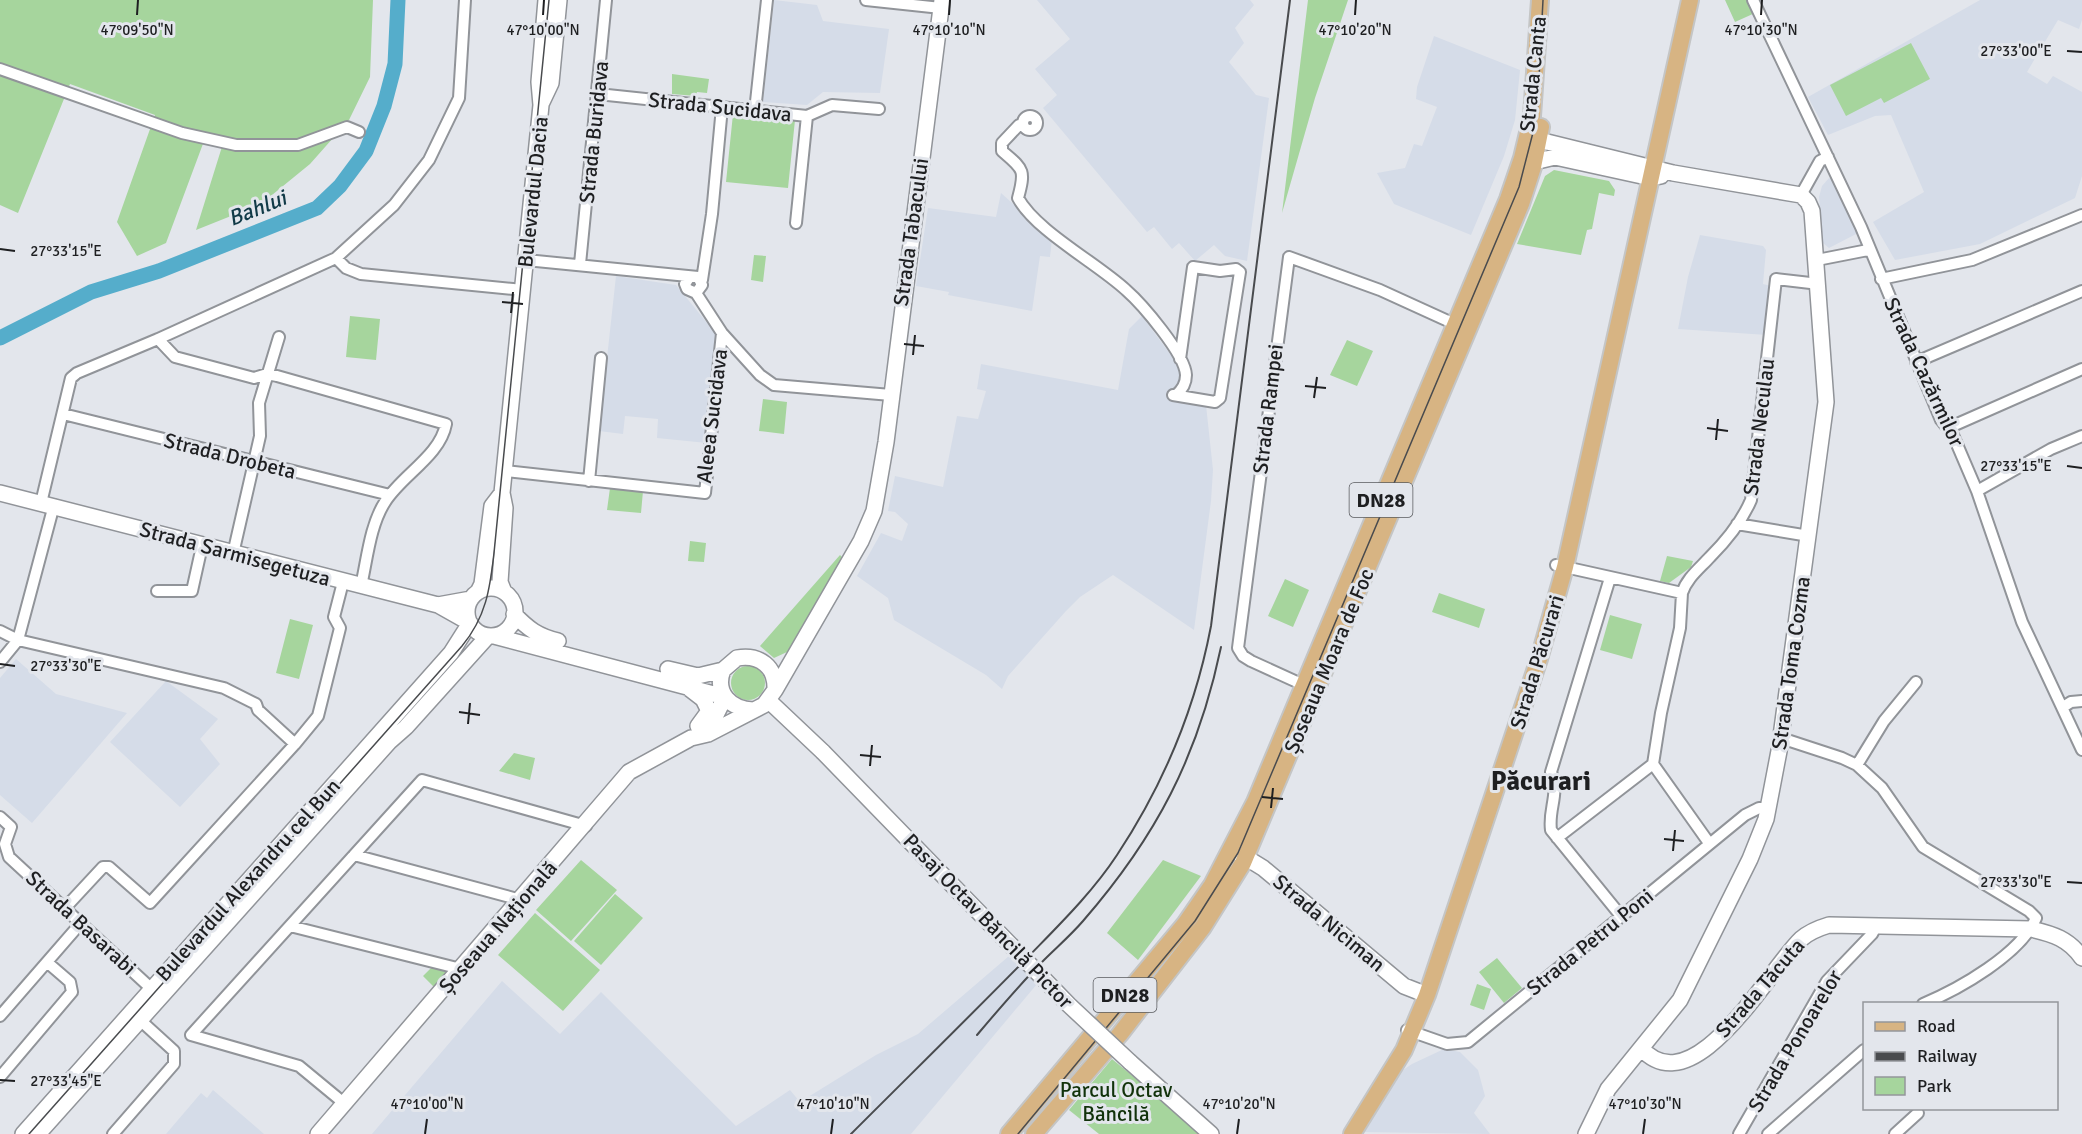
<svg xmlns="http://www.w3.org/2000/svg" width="2082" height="1134" viewBox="0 0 2082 1134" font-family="Signika,sans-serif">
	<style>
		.built { fill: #d5dce8 }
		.green { fill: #a6d59d }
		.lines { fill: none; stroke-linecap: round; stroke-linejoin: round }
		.river { stroke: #55adcb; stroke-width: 15 }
		.street-casing { stroke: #919499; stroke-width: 14 }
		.secondary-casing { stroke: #919499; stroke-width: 18 }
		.primary-casing { stroke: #c4c5c5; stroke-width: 20 }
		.street { stroke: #fff; stroke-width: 10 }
		.secondary { stroke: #fff; stroke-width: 15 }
		.primary { stroke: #d7b483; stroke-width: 16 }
		.tram { stroke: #494b4e; stroke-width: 1.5 }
		.rail { stroke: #494b4e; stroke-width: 2 }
		.secondary-bridge-casing { stroke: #919499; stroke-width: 18; stroke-linecap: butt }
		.secondary-bridge { stroke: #fff; stroke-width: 15 }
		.ticks { fill: none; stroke: #1e1f21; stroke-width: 2 }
		.labels { text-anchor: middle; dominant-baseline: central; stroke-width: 6; stroke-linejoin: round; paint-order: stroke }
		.shield { fill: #e3e6ec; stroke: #595b5e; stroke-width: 1.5 }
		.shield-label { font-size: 20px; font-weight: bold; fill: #1e1f21 }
		.street-label { font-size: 21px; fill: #1e1f21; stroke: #e3e6ec }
		.park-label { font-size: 21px; fill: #11320a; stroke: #e3e6ec }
		.water-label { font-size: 22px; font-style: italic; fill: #113a47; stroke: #e3e6ec }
		.district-label { font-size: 27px; font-weight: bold; fill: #1e1f21; stroke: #e3e6ec }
		.ticks-label { font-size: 15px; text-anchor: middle; fill: #1e1f21; stroke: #e3e6ec; stroke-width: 6; stroke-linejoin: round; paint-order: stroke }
	</style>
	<rect width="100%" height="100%" fill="#e3e6ec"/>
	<!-- built -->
	<path class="built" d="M774,0L817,5L823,21L889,29L880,93L823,92L807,105L763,102Z
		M1037,0H1250L1254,5L1235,28L1244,43L1229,62L1256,95L1269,98L1247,261L1225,256L1214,245L1195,261L1179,243L1172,249L1154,227L1147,232L1043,108L1057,95L1035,69L1070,39Z
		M1980,0H2082V20L2079,29L2058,20L2027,72L2047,84L2053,76L2082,92V176L2075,198L1980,244L1895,260L1873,222L1924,192L1891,115L1875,116L1828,135L1808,97Z
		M1434,36L1520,70L1515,120L1504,156L1471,235L1394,204L1377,173L1405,168L1414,144L1422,146L1437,107L1416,99L1417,87Z
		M1829,178L1834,179L1858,233L1829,248L1823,243L1819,197L1822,186Z
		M1001,193L1052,239L1050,257L1040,256L1032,311L948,295L949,292L916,286L928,208L996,217Z
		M1700,235L1763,246L1766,250L1763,284L1771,286L1767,335L1678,329L1688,277Z
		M616,276L676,285L717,335L707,443L657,438L658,419L625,416L623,434L599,431Z
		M1142,316L1179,366L1180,381L1177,387L1206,405L1213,470L1211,501L1194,630L1113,575L1080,597L1066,611L1008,676L1002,689L986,675L894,620L888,598L857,576L881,533L902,541L908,524L895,512L888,511L895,476L943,487L957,416L978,419L986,391L977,389L981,364L1118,390L1129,329Z
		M16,659L56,694L127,713L32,823L0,795V678Z
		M166,681L218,719L200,739L220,764L180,807L110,742Z
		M1009,956L1037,984L911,1134H372L502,981L560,1034L601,992L736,1126L790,1090L800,1102L876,1055L918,1034Z
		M1444,1049L1460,1052L1478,1070L1485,1096L1474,1113L1490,1134L1362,1132L1397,1074L1412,1064Z
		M213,1090L264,1134H166L201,1093L207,1098Z"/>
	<!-- green -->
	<path class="green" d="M0,0H373L370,77L349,120L310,164L261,204L196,230L225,137L207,133L166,243L137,256L117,222L155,115L70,84L18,213L0,205Z
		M1308,0H1348L1315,98L1282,213Z
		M1725,0H1749L1755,13L1735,22Z
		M1911,43L1930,79L1884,103L1881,98L1846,116L1830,85Z
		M672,74L709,79L707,93L697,92L696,96L672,94Z
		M733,114L795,120L788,188L726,182Z
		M1554,170L1609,181L1615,190L1614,196L1599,193L1592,229L1587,230L1581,255L1517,244L1545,176Z
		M754,255L766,256L763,282L751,280Z
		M350,316L380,319L376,360L346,357Z
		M1347,340L1373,351L1357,386L1330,375Z
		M763,399L787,402L784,434L759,431Z
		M610,488L643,491L641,513L607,510Z
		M690,541L706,543L704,562L688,561Z
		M840,555L844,559L787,652L774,658L760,646Z
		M1667,556L1693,561L1691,567L1669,583L1660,581Z
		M1285,579L1309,590L1293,627L1268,616Z
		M1439,593L1485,609L1479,628L1432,612Z
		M1610,615L1642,624L1632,659L1600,650Z
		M290,619L313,625L299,679L276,673Z
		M731 683a17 17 0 1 1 34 0a17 17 0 1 1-34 0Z
		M514,753L535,758L530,780L499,771Z
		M581,860L617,890L571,941L536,910Z
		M1163,860L1201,876L1138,960L1107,933Z
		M615,894L643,918L601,965L574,941Z
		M535,913L600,970L563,1011L498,955Z
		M1497,958L1522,988L1504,1003L1479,972Z
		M433,966L451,970L438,991L423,976Z
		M1477,984L1491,989L1484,1010L1470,1005Z
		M1112,1059L1192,1125L1199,1134H1099L1069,1110Z"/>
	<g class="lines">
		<!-- river -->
		<path class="river" d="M0,338L91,292L159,271L317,208L340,186L366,151L384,106L395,64L398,0"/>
		<defs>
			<path id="street" d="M866,0L941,8
				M1753,0L1861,227L1941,420L1953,435L1977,491L2022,622L2082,750
				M0,69L182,133L236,145H298L347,127L359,132
				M598,94L807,116L796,223
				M755,111L767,0
				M807,116L832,105L879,109
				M1023 123a7 7 0 1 1 14 0a7 7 0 1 1-14 0Z
				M1023,124L1019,125L1002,143V151C1023,169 1026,169 1018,198C1036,231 1097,263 1126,290C1142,304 1185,354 1186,375C1186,384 1182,390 1176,395
				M1801,195L1820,161L1828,157
				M336,258L346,268L361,274L523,290
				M526,260L698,277L702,285L696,293
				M1817,260L1868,250
				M580,264L606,0
				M689,278L685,284L687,289L696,293L722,333L760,375L774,385L891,395
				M1881,279L1972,260L2082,215
				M702,280L712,214L722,107
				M158,339L175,357L254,378L267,374L277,376L446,424C440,456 402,475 385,502C370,525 367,560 361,586
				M1916,362L2082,291
				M1173,395L1215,402L1220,398L1240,272L1236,269L1220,271L1193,267L1180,359
				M63,414L390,495
				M1948,428L2082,369
				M505,471L705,493L722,333
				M589,481L601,358
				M1977,491L2051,449L2082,436
				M41,503L71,378L77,373L158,339L336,258L394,205L429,160L459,98L465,0
				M1737,524L1809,536
				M233,554L260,436L259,403L279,337
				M1556,565L1682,593L1680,628L1661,713L1653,764L1709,843
				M1610,578L1551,772C1560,795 1548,808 1551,830L1621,916
				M157,591H192L202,546
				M1682,593C1687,578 1699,569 1710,557C1726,541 1742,521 1751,500L1776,279L1819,284
				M0,631L18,640L224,688L256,704L258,710L295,744L318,716L340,628L334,617L343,582
				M0,662L18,640L54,505
				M1308,687L1251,661L1243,656L1238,648L1289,257L1380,290L1459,326
				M2063,707L2071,702L2082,701
				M1781,738L1842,758L1857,765L1882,788L1923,847L2029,911L2036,918C2021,954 1959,989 1923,1004
				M1857,765L1884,721L1916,682
				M0,817L11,827L5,844L9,857L155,992
				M1557,838L1653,764
				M354,855L521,900
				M64,909L103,867H109L150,903L295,744
				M290,926L461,969
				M0,1016L80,924
				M1407,1030L1447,1044L1468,1042L1745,815L1759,808H1768
				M0,1077L72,992L70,982L48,963
				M345,1104L299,1066L191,1035L422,780L586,826
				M113,1134L174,1064V1051L140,1020
				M1739,1134L1827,981L1872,934L1877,925
				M1768,1134L1864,1050
				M1895,1134L1918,1113"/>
			<path id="secondary" d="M542,102L551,83L559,0
				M1532,149L1539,140L1673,173L1801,195L1808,202L1812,211L1826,402L1779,751L1766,819L1750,859L1680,1000L1608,1089L1586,1134
				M1534,162L1555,157L1651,178L1661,176
				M0,493L438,605L471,599
				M467 612a24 24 0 1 1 48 0a24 24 0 1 1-48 0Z
				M478,592L482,584L492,506L502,493
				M504,592L500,582L505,508L502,493L541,105L539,82L546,0
				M514,614C528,629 538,636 558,641
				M494,636L725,697L713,721L699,732
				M668,669L698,676L723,670
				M690,689L703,699L709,711L698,726
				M775,690L861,541L874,511L886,442L942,0
				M769,701L823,752
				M1237,852L1263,868L1404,986L1427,995
				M1641,1048C1694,1108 1770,968 1801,939C1809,932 1819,928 1829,925L2031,929C2053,934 2069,939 2082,958
				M1130,1062L1211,1134
				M23,1134L451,653L470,623L438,605
				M38,1134L389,742L406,727L488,636
				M318,1134L629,772L691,738L708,734L764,705L775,690C776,667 760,654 737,658L723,670C714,693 731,709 753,710"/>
			<path id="primary" d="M1009,1134L1185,924L1212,885L1255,802L1508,199L1522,158L1532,116L1540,0
				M1034,1134L1120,1034L1203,927L1243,863L1521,204L1533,167L1541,127
				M1352,1134L1404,1050L1427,995L1539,659L1565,567L1690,0"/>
		</defs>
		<!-- street casing -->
		<use href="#street" class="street-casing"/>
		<!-- secondary casing -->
		<use href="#secondary" class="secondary-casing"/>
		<!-- primary casing -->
		<use href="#primary" class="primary-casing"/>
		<!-- street -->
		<use href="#street" class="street"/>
		<!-- secondary -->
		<use href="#secondary" class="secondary"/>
		<!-- primary -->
		<use href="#primary" class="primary"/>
		<!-- tram -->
		<path class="tram" d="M29,1134L462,646C486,617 490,589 494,553L549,0
			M1018,1134L1195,921L1238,853L1519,187L1537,117L1543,0"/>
		<!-- rail -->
		<path class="rail" d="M977,1035C999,1009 1020,984 1044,960C1057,947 1071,935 1083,921C1156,837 1198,757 1221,647
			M851,1134C910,1075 969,1017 1027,958C1059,925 1092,893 1117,855C1164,784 1195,710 1211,626L1290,0"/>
		<defs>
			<path id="secondary-bridge" d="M823,752L1069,1005L1130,1062"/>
		</defs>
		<!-- secondary-bridge casing -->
		<use href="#secondary-bridge" class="secondary-bridge-casing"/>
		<!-- secondary-bridge -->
		<use href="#secondary-bridge" class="secondary-bridge"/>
	</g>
	<!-- ticks -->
	<path class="ticks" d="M137,15L138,0M543,15L544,0M949,15L950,0M1355,15L1356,0M1761,15L1762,0M2067,51L2082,52M0,249L15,251M502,302L523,304M511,313L513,292M904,344L924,346M913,355L915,335M1305,386L1326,388M1314,398L1317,377M1707,428L1728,431M1716,440L1718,419M2067,466L2082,468M0,664L15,666M459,712L480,715M468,724L470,703M860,755L881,757M870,766L872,745M1262,797L1283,799M1271,808L1273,788M1664,839L1684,841M1673,851L1675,830M2067,882L2082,883M0,1080L15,1081M425,1134L427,1119M831,1134L833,1119M1237,1134L1239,1119M1643,1134L1645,1119"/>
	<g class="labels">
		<!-- shield labels -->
		<g class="shield">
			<rect x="1349.5" y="483" width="63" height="34" rx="4.5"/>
			<rect x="1093.5" y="978" width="63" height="34" rx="4.5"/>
		</g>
		<g class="shield-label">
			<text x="1381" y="500">DN28</text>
			<text x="1125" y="995">DN28</text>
		</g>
		<!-- street labels -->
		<g class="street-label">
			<text transform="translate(1533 74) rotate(-84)">Strada Canta</text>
			<text transform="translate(720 107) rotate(6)">Strada Sucidava</text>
			<text transform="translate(594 132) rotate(-84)">Strada Buridava</text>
			<text transform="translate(533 192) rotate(-84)">Bulevardul Dacia</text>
			<text transform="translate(911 232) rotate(-82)">Strada Tabacului</text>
			<text transform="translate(1924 372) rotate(65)">Strada Cazărmilor</text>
			<text transform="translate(1268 409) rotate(-83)">Strada Rampei</text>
			<text transform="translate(712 416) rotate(-83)">Aleea Sucidava</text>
			<text transform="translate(1759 427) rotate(-83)">Strada Neculau</text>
			<text transform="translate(230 456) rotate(14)">Strada Drobeta</text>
			<text transform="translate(235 554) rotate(15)">Strada Sarmisegetuza</text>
			<text transform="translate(1329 661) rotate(-67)">Șoseaua Moara de Foc</text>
			<text transform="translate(1537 662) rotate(-73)">Strada Păcurari</text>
			<text transform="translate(1791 663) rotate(-82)">Strada Toma Cozma</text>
			<text transform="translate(248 880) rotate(-48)">Bulevardul Alexandru cel Bun</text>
			<text transform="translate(988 921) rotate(46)">Pasaj Octav Băncilă Pictor</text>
			<text transform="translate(81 923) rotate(43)">Strada Basarabi</text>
			<text transform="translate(1329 923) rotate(40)">Strada Niciman</text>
			<text transform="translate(498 927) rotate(-49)">Șoseaua Națională</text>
			<text transform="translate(1590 942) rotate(-39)">Strada Petru Poni</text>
			<text transform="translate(1760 988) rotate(-49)">Strada Tăcuta</text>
			<text transform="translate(1795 1041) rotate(-59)">Strada Ponoarelor</text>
		</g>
		<!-- park labels -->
		<g class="park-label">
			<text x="1116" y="1090">Parcul Octav<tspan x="1116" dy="24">Băncilă</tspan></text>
		</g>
		<!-- water labels -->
		<g class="water-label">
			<text transform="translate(257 208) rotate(-22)">Bahlui</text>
		</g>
		<!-- district labels -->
		<g class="district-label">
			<text x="1541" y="781">Păcurari</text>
		</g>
	</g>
	<g class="ticks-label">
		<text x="137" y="35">47°09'50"N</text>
		<text x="543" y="35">47°10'00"N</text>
		<text x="949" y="35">47°10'10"N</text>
		<text x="1355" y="35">47°10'20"N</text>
		<text x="1761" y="35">47°10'30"N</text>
		<text x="2016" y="56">27°33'00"E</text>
		<text x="66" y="256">27°33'15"E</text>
		<text x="2016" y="471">27°33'15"E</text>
		<text x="66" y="671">27°33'30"E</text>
		<text x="2016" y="887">27°33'30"E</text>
		<text x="66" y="1086">27°33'45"E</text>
		<text x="427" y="1109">47°10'00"N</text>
		<text x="833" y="1109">47°10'10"N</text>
		<text x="1239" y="1109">47°10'20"N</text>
		<text x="1645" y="1109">47°10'30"N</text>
	</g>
	<!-- legend -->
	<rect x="1863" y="1002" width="195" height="108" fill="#e3e6ec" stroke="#94969b" stroke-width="1.5"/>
	<rect x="1875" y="1022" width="30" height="9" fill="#d7b483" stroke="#94969b" stroke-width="1.5"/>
	<text x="1917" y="1032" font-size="18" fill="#1e1f21">Road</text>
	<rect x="1875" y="1052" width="30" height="9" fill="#494b4e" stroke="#94969b" stroke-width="1.5"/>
	<text x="1917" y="1062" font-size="18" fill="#1e1f21">Railway</text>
	<rect x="1875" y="1077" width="30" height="18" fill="#a6d59d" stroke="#94969b" stroke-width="1.5"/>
	<text x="1917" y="1092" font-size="18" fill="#1e1f21">Park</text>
</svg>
